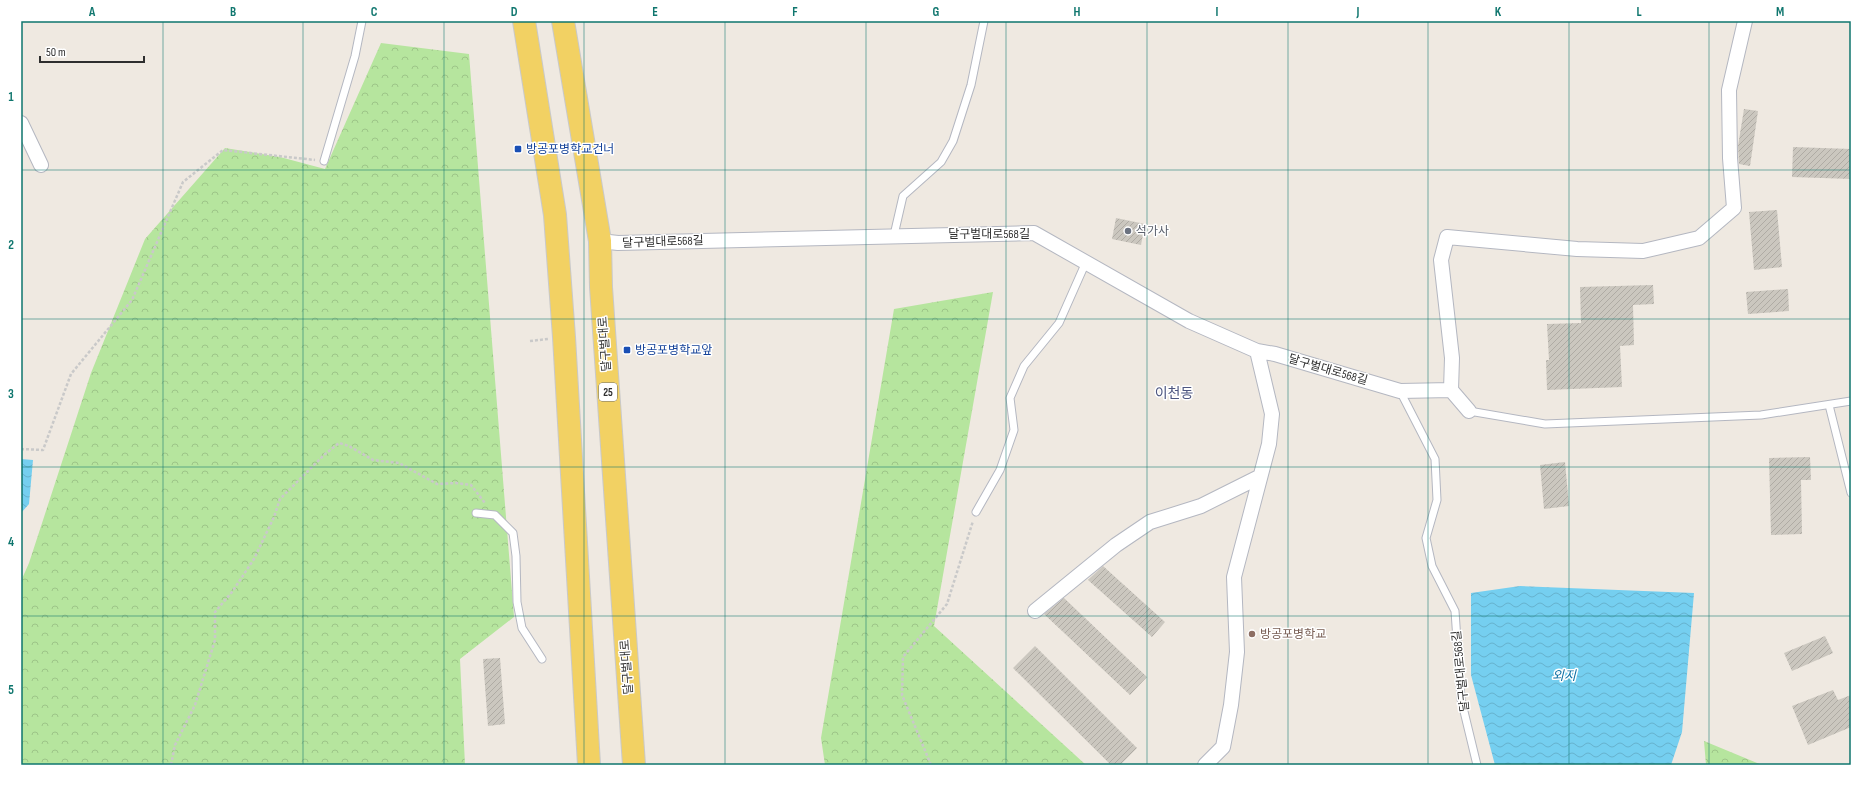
<svg xmlns="http://www.w3.org/2000/svg" width="1872" height="786" viewBox="0 0 1872 786" font-family="'Sofia Sans Condensed','Noto Sans KR',sans-serif">
	<style>
		.forest { fill: url(#forest-crowns) }
		.water { fill: url(#water-waves) }
		.building { fill: url(#building-hatch) }
		.lines { fill: none; stroke-linecap: round; stroke-linejoin: round }
		.service-casing { stroke: #b4b7c1; stroke-width: 9 }
		.minor-casing { stroke: #b4b7c1; stroke-width: 16 }
		.primary-casing { stroke: #c9c9c9; stroke-width: 24 }
		.path { stroke: #c9c9c9; stroke-width: 2.5; stroke-dasharray: 3 2; stroke-linecap: butt }
		.service { stroke: #fff; stroke-width: 7 }
		.minor { stroke: #fff; stroke-width: 14 }
		.primary { stroke: #f2d163; stroke-width: 22 }
		.grid { fill: none; stroke: #0f766e; stroke-width: 1; stroke-opacity: 0.55 }
		.transit-dot { fill: #1a4fb4; stroke: #fff; stroke-width: 1.5 }
		.worship-dot { fill: #6b7280; stroke: #fff; stroke-width: 1.5 }
		.education-dot { fill: #8d6e63; stroke: #fff; stroke-width: 1.5 }
		.labels { text-anchor: middle; dominant-baseline: central; stroke-width: 3; stroke-linejoin: round; paint-order: stroke }
		.shield { fill: #fff; stroke: #6d6d6d; stroke-width: 1 }
		.shield-label { font-size: 11px; font-weight: bold; fill: #2e2e2e }
		.transit-label { font-size: 12px; fill: #164399; stroke: #fff; text-anchor: start }
		.worship-label { font-size: 12px; fill: #5b616d; stroke: #fff; text-anchor: start }
		.street-label { font-size: 12px; fill: #2e2e2e; stroke: #fff }
		.education-label { font-size: 12px; fill: #785e54; stroke: #fff; text-anchor: start }
		.water-label { font-size: 13px; font-style: italic; fill: #0d6fa3; stroke: #fff }
		.quarter-label { font-size: 14px; fill: #4d5680; stroke: #fff }
		.neatline { fill: none; stroke: #0f766e; stroke-width: 1.5 }
		.grid-label { font-size: 13px; text-anchor: middle; font-weight: bold; fill: #0f766e }
	</style>
	<defs>
		<pattern id="forest-crowns" width="20" height="18" patternUnits="userSpaceOnUse"><rect width="20" height="18" fill="#b6e59e"/><path d="M2 6a3 3 0 1 1 6 0M12 15a3 3 0 1 1 6 0" fill="none" stroke="#9dc588"/></pattern>
		<pattern id="water-waves" width="16" height="10" patternUnits="userSpaceOnUse"><rect width="16" height="10" fill="#75cff0"/><path d="M0 5q4-4 8 0t8 0" fill="none" stroke="#66b2ce"/></pattern>
		<pattern id="building-hatch" width="6" height="6" patternUnits="userSpaceOnUse"><rect width="6" height="6" fill="#cbc7bf"/><path d="M-1 1l2-2M0 6l6-6M5 7l2-2" fill="none" stroke="#afaba4"/></pattern>
	</defs>
	<rect width="100%" height="100%" fill="#efe9e1"/>
	<!-- forest -->
	<path class="forest" d="M381,43L469,54L514,617L460,659L465,765H21V581L29,563L91,373L145,239L225,148L280,157L325,169Z
		M993,292L934,626L1086,765H825L821,738L894,309Z
		M1704,741L1762,765H1706Z"/>
	<!-- water -->
	<path class="water" d="M21,459L33,460L29,504L21,513Z
		M1520,586L1694,593L1682,732L1671,765H1495L1471,675V593Z"/>
	<!-- building -->
	<path class="building" d="M1744,109L1758,111L1750,166L1739,164L1738,146Z
		M1793,147L1851,149V179L1792,177Z
		M1777,210L1782,267L1754,270L1749,212Z
		M1116,218L1145,224L1141,245L1112,239Z
		M1653,285L1654,304L1633,305L1634,345L1620,346L1622,387L1547,390L1546,360H1549L1547,324L1581,323L1580,287Z
		M1788,289L1789,311L1748,314L1746,292Z
		M1810,457L1811,480H1801L1802,534L1771,535L1769,458Z
		M1565,462L1569,506L1544,509L1540,465Z
		M1103,566L1165,622L1152,637L1088,580Z
		M1064,598L1147,677L1130,695L1044,614Z
		M1825,636L1833,653L1792,671L1784,653Z
		M1035,646L1137,748L1120,765H1111L1013,668Z
		M500,658L505,724L488,726L483,659Z
		M1833,690L1838,700L1851,695V727L1808,745L1792,706Z"/>
	<g class="lines">
		<defs>
			<path id="service" d="M324,161L355,56L362,21
				M894,235L903,196L941,162L953,141L971,85L984,21
				M1400,391L1435,459L1437,500L1426,538L1432,566L1455,611L1461,699L1477,765
				M1829,405L1851,493
				M1469,411L1545,424L1761,415L1851,401
				M976,512L1000,470L1014,430L1010,398L1024,366L1059,323L1086,262
				M476,513L495,515L513,533L516,556L517,602L522,628L542,659"/>
			<path id="minor" d="M21,123L41,165
				M600,241L618,243L1034,233L1189,321L1257,351L1275,354L1400,391L1451,390L1469,411
				M1451,390L1452,358L1441,260L1447,237L1577,249L1643,251L1699,238L1734,208L1730,158L1729,90L1745,21
				M1035,611L1116,545L1150,522L1201,506L1259,477
				M1205,765L1223,747L1231,705L1237,652L1234,577L1269,444L1272,414L1257,351"/>
			<path id="primary" d="M524,21L555,215L564,337L589,765
				M563,21L600,241L601,287L634,765"/>
		</defs>
		<!-- service casing -->
		<use href="#service" class="service-casing"/>
		<!-- minor casing -->
		<use href="#minor" class="minor-casing"/>
		<!-- primary casing -->
		<use href="#primary" class="primary-casing"/>
		<!-- path -->
		<path class="path" d="M530,341L548,339
			M21,449L43,450L71,374L132,300L183,182L223,150L315,160
			M171,765L175,745L195,705L215,640V612L232,592L254,559L274,517L280,499L324,455L339,443L349,446L373,460L399,463L437,484L456,483L471,485L485,503
			M931,765L902,695L903,657L947,604L973,521"/>
		<!-- service -->
		<use href="#service" class="service"/>
		<!-- minor -->
		<use href="#minor" class="minor"/>
		<!-- primary -->
		<use href="#primary" class="primary"/>
	</g>
	<!-- grid -->
	<path class="grid" d="M163,21V765M303,21V765M444,21V765M584,21V765M725,21V765M866,21V765M1006,21V765M1147,21V765M1288,21V765M1428,21V765M1569,21V765M1709,21V765M21,170H1851M21,319H1851M21,467H1851M21,616H1851"/>
	<!-- markers -->
	<g class="transit-dot">
		<rect x="514" y="145" width="8" height="8" rx="2"/>
		<rect x="623" y="346" width="8" height="8" rx="2"/>
	</g>
	<circle class="worship-dot" cx="1128" cy="231" r="4"/>
	<circle class="education-dot" cx="1252" cy="634" r="4"/>
	<g class="labels">
		<!-- shield labels -->
		<rect class="shield" x="599" y="383" width="18" height="18" rx="3"/>
		<g class="shield-label">
			<text x="608" y="392">25</text>
		</g>
		<!-- transit labels -->
		<g class="transit-label">
			<text x="526" y="149">방공포병학교건너</text>
			<text x="635" y="350">방공포병학교앞</text>
		</g>
		<!-- worship labels -->
		<g class="worship-label">
			<text x="1136" y="231">석가사</text>
		</g>
		<!-- street labels -->
		<g class="street-label">
			<text x="989" y="234">달구벌대로568길</text>
			<text transform="translate(663 242) rotate(-2)">달구벌대로568길</text>
			<text transform="translate(605 344) rotate(-94)">달구벌대로</text>
			<text transform="translate(1328 370) rotate(16)">달구벌대로568길</text>
			<text transform="translate(627 667) rotate(-94)">달구벌대로</text>
			<text transform="translate(1461 671) rotate(-96)">달구벌대로568길</text>
		</g>
		<!-- education labels -->
		<g class="education-label">
			<text x="1260" y="634">방공포병학교</text>
		</g>
		<!-- water labels -->
		<g class="water-label">
			<text x="1564" y="676">외지</text>
		</g>
		<!-- quarter labels -->
		<g class="quarter-label">
			<text x="1174" y="393">이천동</text>
		</g>
	</g>
	<!-- border -->
	<rect width="1872" height="786" fill="none" stroke="#ffffff" stroke-width="44"/>
	<!-- scale -->
	<path d="M40 56v6h104v-6" fill="none" stroke="#2e2e2e" stroke-width="2"/>
	<text x="46" y="56" font-size="12" fill="#2e2e2e" stroke="#ffffff" stroke-width="3" paint-order="stroke">50 m</text>
	<rect x="22" y="22" width="1828" height="742" class="neatline"/>
	<g class="grid-label">
		<text x="92" y="16">A</text>
		<text x="233" y="16">B</text>
		<text x="374" y="16">C</text>
		<text x="514" y="16">D</text>
		<text x="655" y="16">E</text>
		<text x="795" y="16">F</text>
		<text x="936" y="16">G</text>
		<text x="1077" y="16">H</text>
		<text x="1217" y="16">I</text>
		<text x="1358" y="16">J</text>
		<text x="1498" y="16">K</text>
		<text x="1639" y="16">L</text>
		<text x="1780" y="16">M</text>
		<text x="11" y="101">1</text>
		<text x="11" y="249">2</text>
		<text x="11" y="398">3</text>
		<text x="11" y="546">4</text>
		<text x="11" y="694">5</text>
	</g>
</svg>
